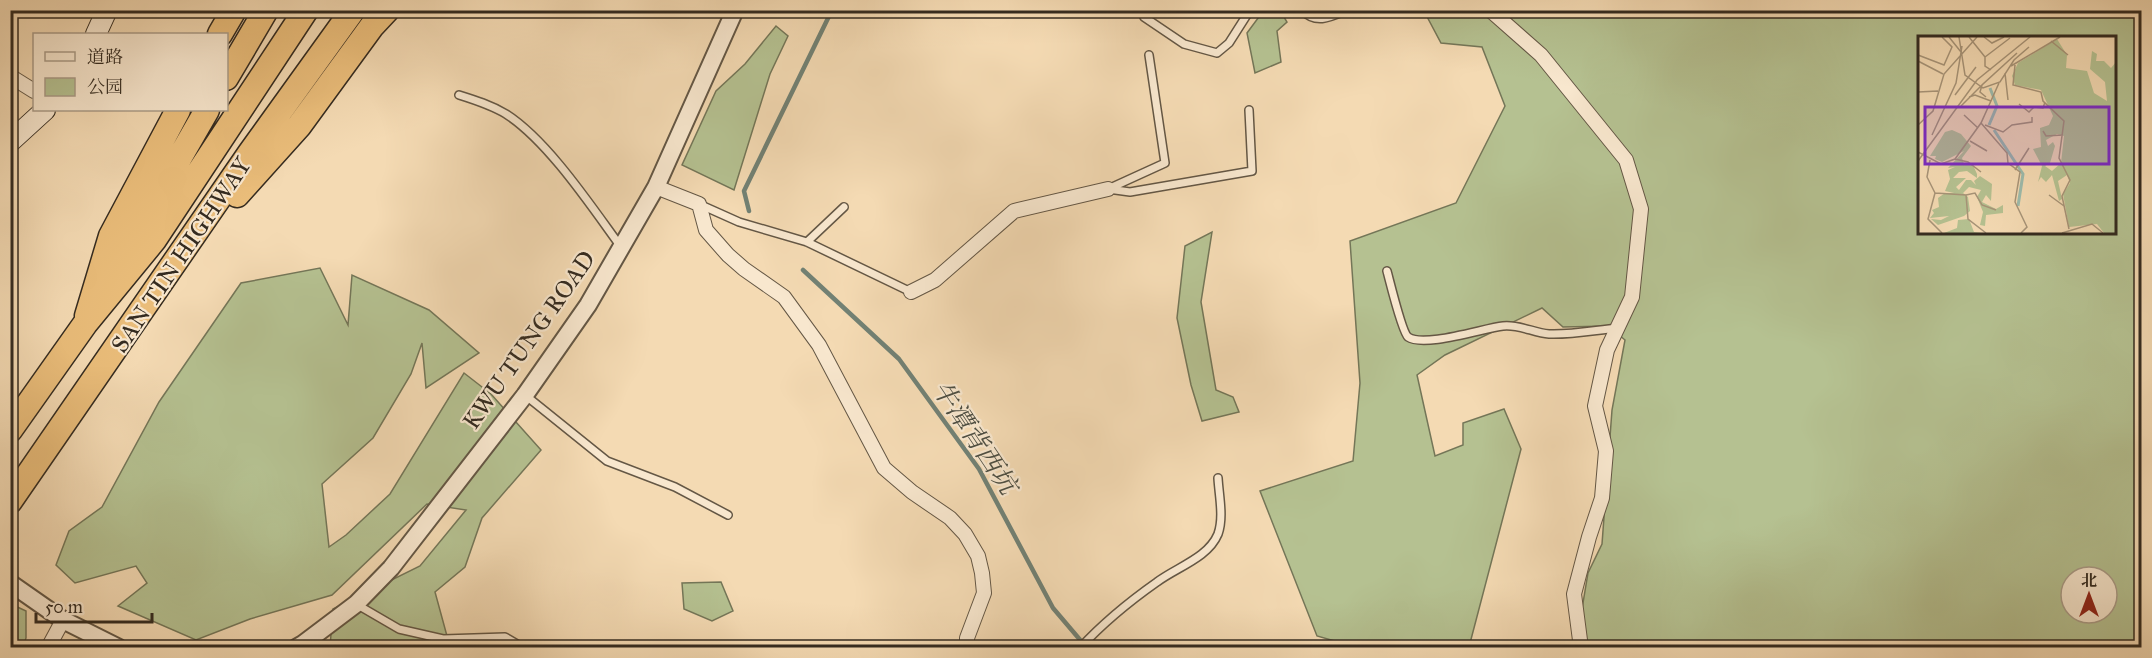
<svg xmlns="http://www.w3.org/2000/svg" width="2152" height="658" viewBox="0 0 2152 658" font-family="'IM FELL Great Primer','Noto Serif SC',serif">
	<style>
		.green { fill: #b5c191; stroke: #747658; stroke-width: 1.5; fill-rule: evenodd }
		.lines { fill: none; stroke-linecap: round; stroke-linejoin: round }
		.stream { stroke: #728174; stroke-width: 4.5 }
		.service-casing { stroke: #645745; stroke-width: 10 }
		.minor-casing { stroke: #645745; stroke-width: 16 }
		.tertiary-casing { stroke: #645745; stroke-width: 20 }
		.secondary-casing { stroke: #342b20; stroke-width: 22 }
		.motorway-casing { stroke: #342b20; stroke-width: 27 }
		.service { stroke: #f8e7ce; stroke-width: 7 }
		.minor { stroke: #f8e7ce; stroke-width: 14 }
		.tertiary { stroke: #f8e7ce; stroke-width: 16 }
		.secondary { stroke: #f8e7ce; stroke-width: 20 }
		.motorway { stroke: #eabd7a; stroke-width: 24 }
		.labels { text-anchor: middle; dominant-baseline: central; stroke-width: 4.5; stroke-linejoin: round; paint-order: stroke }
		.street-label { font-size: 24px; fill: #342b20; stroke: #f8e7ce }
		.water-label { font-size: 26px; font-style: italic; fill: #4e4f43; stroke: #f8e7ce }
		.inset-river { fill: none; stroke: #9cbbac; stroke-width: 3 }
		.inset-road { fill: none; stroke: #a79478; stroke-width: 1.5 }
		.view { fill: #7b2cbf; fill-opacity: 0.15; stroke: #7b2cbf; stroke-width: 3 }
		.inset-edge { fill: none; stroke: #342b20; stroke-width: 3 }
	</style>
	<rect width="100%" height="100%" fill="#f4dab3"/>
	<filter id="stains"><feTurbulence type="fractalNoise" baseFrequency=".00333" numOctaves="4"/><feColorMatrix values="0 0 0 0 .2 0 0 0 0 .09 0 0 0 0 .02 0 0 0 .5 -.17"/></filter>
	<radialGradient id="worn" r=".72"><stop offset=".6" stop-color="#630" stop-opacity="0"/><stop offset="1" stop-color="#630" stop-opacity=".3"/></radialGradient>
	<!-- green -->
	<path class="green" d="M1264,10L1281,12L1287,22L1277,31L1281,62L1255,73L1247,33Z
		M1424,11H2141V647H1587L1582,609L1588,573L1602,544L1612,410L1625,340L1608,326L1563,327L1542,308L1445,355L1417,375L1435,456L1463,445V423L1504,409L1521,449L1469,647H1348L1345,644L1317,636L1260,491L1353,461L1360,383L1350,241L1456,203L1505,106L1482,47L1441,43ZM1920,38H2114V232H1920ZM2071,577H2107V613H2071Z
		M776,26L788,36L770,74L734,190L682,165L716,91L745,64Z
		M1212,232L1201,302L1216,390L1233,397L1239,412L1202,421L1191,385L1177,318L1185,246Z
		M320,268L348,325L352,275L429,310L479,353L426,388L422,343L411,374L373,438L322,484L329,547L346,535L390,494L464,373L491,394L541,450L482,518L465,567L435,592L450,647H330L333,609L420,566L466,510L427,504L332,595L250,619L196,640L118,606L147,583L136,566L75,583L56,565L69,531L102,507L159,402L241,283Z
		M721,582L733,611L712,621L684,609L682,583Z
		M11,604L26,611V638L23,647H11Z"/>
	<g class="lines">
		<!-- stream -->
		<path class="stream" d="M749,211L744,191L832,10
			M803,270L899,359L979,469L1053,608L1087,648"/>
		<defs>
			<path id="service" d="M1140,10L1144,17L1184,44L1217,53L1229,43L1250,10
				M1302,10C1316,25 1331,17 1347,10
				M1371,10H1385
				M459,95C475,100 491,105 506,114C548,141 591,206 621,247
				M1108,189L1130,192L1252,171L1249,110
				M1108,189L1165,163L1149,55
				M701,205L739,222L807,242L911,292
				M807,242L844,207
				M1387,271C1390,282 1402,332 1408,337C1424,348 1484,328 1503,326C1519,324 1534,333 1549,334C1571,335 1596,330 1618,328
				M525,395L607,461L675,487L728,515
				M356,604L399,629L443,639L505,637L524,648
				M1080,648C1103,623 1130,601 1157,582C1177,567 1208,558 1218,534C1224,517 1219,496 1218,478"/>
			<path id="minor" d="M1490,10L1541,55L1626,160L1641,209L1632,297L1607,350L1595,406L1606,451L1602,498L1589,537L1574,594L1581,648
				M10,76L34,91
				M656,187L699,204L706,230L728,255L744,269L784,297L819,345L884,468L912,492L950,518L965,534L978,556L982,573L984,593L967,638V648
				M911,292L935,280L1014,211L1108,189
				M48,648L63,620"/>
			<path id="tertiary" d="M10,583L63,620L119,648
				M296,648L303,644L356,604L391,568L525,395L588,305L656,187L735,10"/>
			<path id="secondary" d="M96,34L107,10
				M10,142L45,110"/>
			<path id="motorway" d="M220,34L234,10
				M226,78L266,10
				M237,195L299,126L372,26L387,10
				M124,266L138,230L207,110
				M87,316L111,236L178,110
				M10,430L85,324L154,240L306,10
				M10,501L250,153L353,10"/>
		</defs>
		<!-- service casing -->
		<use href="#service" class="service-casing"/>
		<!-- minor casing -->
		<use href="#minor" class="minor-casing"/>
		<!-- tertiary casing -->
		<use href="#tertiary" class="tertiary-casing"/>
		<!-- secondary casing -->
		<use href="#secondary" class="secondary-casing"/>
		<!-- motorway casing -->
		<use href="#motorway" class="motorway-casing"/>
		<!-- service -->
		<use href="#service" class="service"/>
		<!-- minor -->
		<use href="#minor" class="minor"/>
		<!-- tertiary -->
		<use href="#tertiary" class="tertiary"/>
		<!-- secondary -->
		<use href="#secondary" class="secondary"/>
		<!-- motorway -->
		<use href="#motorway" class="motorway"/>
	</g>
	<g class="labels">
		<!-- street labels -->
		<g class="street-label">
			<text transform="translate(181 255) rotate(-56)">SAN TIN HIGHWAY</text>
			<text transform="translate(529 340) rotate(-55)">KWU TUNG ROAD</text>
		</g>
		<!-- water labels -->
		<g class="water-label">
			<text transform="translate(975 437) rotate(56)">牛潭背西坑</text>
		</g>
	</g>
	<!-- overview -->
	<g transform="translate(1918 36)">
		<rect width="198" height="198" fill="#f4dab3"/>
		<path d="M139,3L149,19L148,32L169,35L176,57L189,65L187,46L172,33L174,15L179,18L178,25H186L193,32L198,26V197H186L179,188L151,191L145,158L152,147L149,139L140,145L144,163L141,165L134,139L128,146L123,141L120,146L124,130L115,113L123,111L122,92L131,89L135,80L123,54L97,49L94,40L100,27ZM139,98L146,100L143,127L134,135L127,130L132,127L137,110L135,106L130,110L128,104ZM34,94L43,98L53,110L44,122L46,128L54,127L59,138V142L49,135L41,136L35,142H48L38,151L41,154L48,144H53L58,149L56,145L62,140L74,148L73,165L68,159L64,166L78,173L85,169V177L68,179L67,190L62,189L65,176L59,161L63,154L51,151L45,157L50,161L52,175L46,180L20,189L13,183L23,184L31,180L12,182L16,177L14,174L21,171L20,162L27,157H36L27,155L32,143L30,134L37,131L30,132L46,115L24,126L17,123L18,120H12L27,96ZM51,183L56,196L64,197H26L39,192L40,184Z" fill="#b5c191" fill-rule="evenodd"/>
		<path class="inset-river" d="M71,89L79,70L72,52M76,94L105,138L100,170"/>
		<path class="inset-road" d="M31,1L43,16M41,1L47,39L65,52L82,46L96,24L111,11M51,1L67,21M66,1L74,7L86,1M133,5L150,19M0,19L26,29L34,11L24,1M0,25L25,38M97,29L95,49L123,56L125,65L146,85L141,122L152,144L144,160L151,193M93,30L142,1M73,34L67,30V21L92,2M87,37L90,64M0,56L20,55M37,59L58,31M51,61L57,59L73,65M68,61L62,56L64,49L99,17M101,68L111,76L116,71L125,72L127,66M43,70L64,49M46,79L60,92M63,87L89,117L90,127L102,136L97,166L109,191L103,197M0,89L15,75L26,38L59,1M67,89L85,96L94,89L114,86V81M125,95L128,100L145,99M14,99L38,47L44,10M52,105L69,115M0,116L23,128L37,123L63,87L81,47M37,123L50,126L63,136M12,124L9,141L17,157L10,183L24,197M0,125L59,44L112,1M97,134L111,112M17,157L48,159L50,183L68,197M48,159L57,157L64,169L78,174M131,159L146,170M144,197L174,188L185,197"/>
		<path class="view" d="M7,71H191V128H7Z"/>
		<rect width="198" height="198" class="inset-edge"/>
	</g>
	<!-- margin -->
	<rect width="2152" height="658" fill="none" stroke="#f4dab3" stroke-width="36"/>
	<rect x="12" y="12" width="2128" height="634" fill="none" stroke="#342b20" stroke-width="3"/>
	<rect x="18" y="18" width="2116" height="622" fill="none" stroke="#342b20" stroke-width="1.5"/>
	<!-- legend -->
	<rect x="33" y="33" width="195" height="78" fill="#f8e7ce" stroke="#aa9c88" stroke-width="1.5"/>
	<rect x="45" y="52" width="30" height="9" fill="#f8e7ce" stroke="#aa9c88" stroke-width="1.5"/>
	<text x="87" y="63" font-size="18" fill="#342b20">道路</text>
	<rect x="45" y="78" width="30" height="18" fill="#b5c191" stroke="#aa9c88" stroke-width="1.5"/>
	<text x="87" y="93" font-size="18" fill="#342b20">公园</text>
	<!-- north arrow -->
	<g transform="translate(2089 595)"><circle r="28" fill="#f8e7ce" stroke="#aa9c88" stroke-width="1.5"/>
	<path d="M0-4.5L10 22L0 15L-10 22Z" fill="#8f2418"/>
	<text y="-9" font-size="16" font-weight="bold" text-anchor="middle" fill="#342b20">北</text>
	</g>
	<!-- scale -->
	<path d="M36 613v9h116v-9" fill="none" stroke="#342b20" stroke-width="3"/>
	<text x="45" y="613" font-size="18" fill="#342b20" stroke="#f8e7ce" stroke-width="4.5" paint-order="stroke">50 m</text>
	<rect width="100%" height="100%" filter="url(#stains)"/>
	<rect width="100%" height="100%" fill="url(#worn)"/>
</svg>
